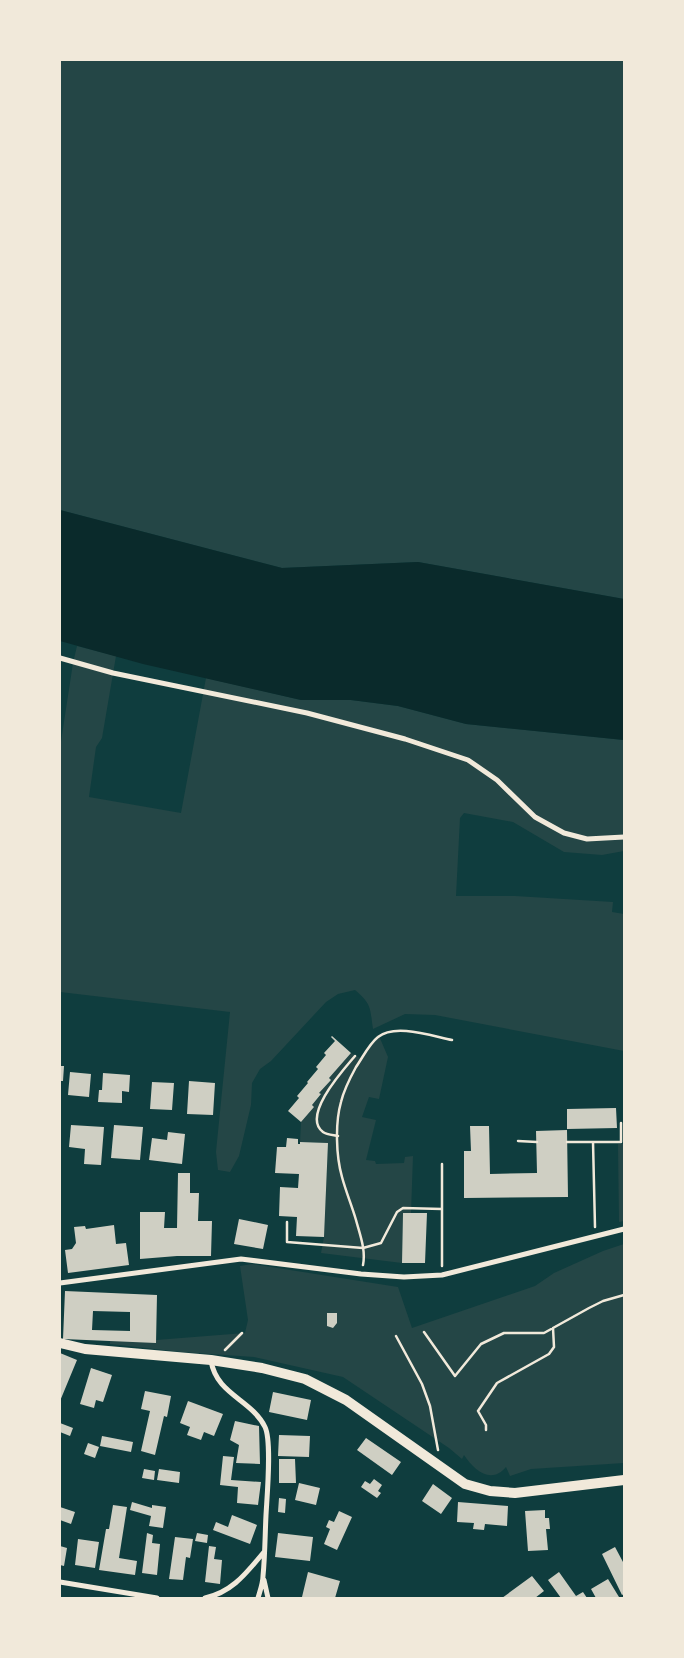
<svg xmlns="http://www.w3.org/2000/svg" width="684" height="1658" viewBox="0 0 684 1658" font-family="Lato,sans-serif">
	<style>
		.green { fill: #244646 }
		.water { fill: #0a2a2b }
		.building { fill: #cfcfc3; fill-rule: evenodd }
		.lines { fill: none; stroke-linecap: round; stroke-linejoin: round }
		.path { stroke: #f1e9da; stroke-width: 2.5 }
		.minor { stroke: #f1e9da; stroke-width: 5 }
		.secondary { stroke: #f1e9da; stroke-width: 10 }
	</style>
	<rect width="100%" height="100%" fill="#0f3d3e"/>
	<!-- green -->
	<path class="green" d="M60,60H624V599L418,562L282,568L60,510Z
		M77,646L116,656L102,738L96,747L89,797L181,813L206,678L301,700H351L398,706L466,724L624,740V851L602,855L564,852L513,822L464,813L460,818L456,896H515L613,902L612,912L624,914V1051L435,1015L405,1014L373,1029C370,1009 372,1004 355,990L338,994L326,1002L271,1061L260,1069L252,1083L251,1105L239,1156L230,1172L218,1170L216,1152L230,1012L60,992V748L73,663Z
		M379,1036L388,1057L379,1099L369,1097L362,1117L376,1120L366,1160L375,1161L376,1164L404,1163L405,1157L413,1156L411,1213H403L402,1263L321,1253L324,1237L328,1143L300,1142L301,1122L314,1107L312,1105L321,1095L319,1093L331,1080L329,1078L351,1053L362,1059L368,1048Z
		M618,1144H624V1221L619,1222Z
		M624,1244V1463L531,1469L510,1476L506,1467C491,1485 474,1470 464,1455L462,1459L449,1448L343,1377L254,1357L181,1352L110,1344V1341L156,1340L245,1333L248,1320L240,1266L252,1264L398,1287L412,1328L535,1286L554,1273L603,1251Z"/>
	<!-- water -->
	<path class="water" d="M60,510L282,568L418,562L624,599V740L466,724L398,706L351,700H301L143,664L60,641Z"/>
	<!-- building -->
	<path class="building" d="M332,1036L351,1053L329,1078L331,1080L319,1093L321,1094L312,1105L314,1107L301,1122L288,1111L299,1098L297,1096L308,1083L307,1082L318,1069L316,1067L326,1055L324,1053L335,1041L331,1037Z
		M60,1066H64L63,1081H60Z
		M70,1072L91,1074L89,1097L68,1095Z
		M103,1073L130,1075L129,1092L122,1091V1103L98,1102L99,1090H102Z
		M189,1081L215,1083L213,1115L187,1114Z
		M152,1082L174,1083L172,1110L150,1109Z
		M616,1108L617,1128L567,1129V1109Z
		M71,1125L104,1127L101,1165L84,1164L85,1149L69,1147Z
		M114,1125L143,1127L140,1160L111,1158Z
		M470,1126H489L490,1174L537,1173L536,1131L567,1130L568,1197L464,1198V1151H471Z
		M168,1132L185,1134L182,1164L149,1160L152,1138L167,1140Z
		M287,1138L298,1139V1144H300V1142L328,1143L324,1237L296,1236L297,1217L279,1216L280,1187L298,1188L299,1174L275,1173L277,1147H286Z
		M178,1173H190V1193H199L198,1221H212L211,1256H177L140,1259V1212H165L164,1228H177Z
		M403,1213H427L425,1263H402Z
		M239,1219L268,1225L263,1249L234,1244Z
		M114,1225L116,1244L126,1243L129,1265L68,1273L65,1250L72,1249L76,1243L74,1227L85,1226L86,1229Z
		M65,1291L157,1295L156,1343L63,1339ZM93,1311L130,1312V1331L92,1330Z
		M327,1313H337V1323L333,1328L327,1326Z
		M60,1353L77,1360L60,1401Z
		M91,1368L112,1375L103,1402L96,1400L94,1408L80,1404Z
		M145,1391L171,1396L167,1417L164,1416L155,1455L141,1451L150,1411L141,1409Z
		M273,1392L311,1400L307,1420L269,1412Z
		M188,1401L223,1414L214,1436L204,1432L201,1440L187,1435L190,1427L180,1423Z
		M235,1421L259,1426L260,1464L236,1463L239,1445L230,1440Z
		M60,1423L73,1428L70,1436L60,1432Z
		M279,1435L310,1436L309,1457L278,1456Z
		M102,1436L133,1442L131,1452L100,1446Z
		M366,1438L401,1462L392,1475L357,1450Z
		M88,1443L99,1447L95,1458L84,1454Z
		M223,1456L234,1457L231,1480L261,1482L258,1505L237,1503L238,1487L220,1485Z
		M279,1459H295L296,1483H279Z
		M144,1469L155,1471L154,1480L142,1478Z
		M159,1469L180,1472L179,1483L157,1480Z
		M374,1479L382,1485L378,1491L381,1493L377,1498L361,1487L365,1481L370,1484Z
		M299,1483L320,1488L316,1505L295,1500Z
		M433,1484L452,1498L441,1514L422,1501Z
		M279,1498L286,1499L285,1513L278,1512Z
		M132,1502L152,1508V1505L166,1507L163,1528L149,1526L151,1516L130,1510Z
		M458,1502L508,1506L507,1526L485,1524L484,1530L473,1529L474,1523L457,1522Z
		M113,1505L127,1507L119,1558L137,1561L135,1575L99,1570L106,1529H109Z
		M60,1507L75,1512L71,1524L60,1520Z
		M545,1510V1518H549L550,1529H546L548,1550L528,1551L525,1511Z
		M339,1511L352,1517L337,1550L324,1544L330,1529L326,1527L329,1520L334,1522Z
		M232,1515L257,1525L250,1544L213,1530L216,1522L228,1527Z
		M147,1533L153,1535L152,1543L160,1544L157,1575L142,1573Z
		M197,1533L208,1535L207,1543L195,1541Z
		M278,1533L313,1537L310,1561L275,1557Z
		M175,1537L193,1539L190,1558L186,1557L183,1580L169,1579Z
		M78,1539L99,1542L95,1568L75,1565Z
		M60,1546L67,1548L64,1566L60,1565Z
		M209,1546L216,1547L214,1559L222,1560L220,1584L205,1582Z
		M615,1547L623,1562L624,1561V1594L622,1595L602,1554Z
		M308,1572L340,1581L335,1598L302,1597Z
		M559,1572L576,1596L583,1592L587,1598H561L548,1580Z
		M532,1576L544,1591L535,1598H502Z
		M608,1579L619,1597L596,1598L591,1589Z"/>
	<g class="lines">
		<!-- path -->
		<path class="path" d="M338,1136C334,1135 327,1135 323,1132C301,1116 344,1069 355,1056
			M518,1141L537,1142
			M567,1142H593
			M442,1164V1266
			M287,1222V1242L363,1248L381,1243L397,1212L403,1208L442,1209
			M595,1227L593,1142H621V1123
			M363,1265C366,1250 360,1235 356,1220C352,1206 346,1192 342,1177C336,1156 335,1123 341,1102C344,1089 350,1078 356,1067C363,1057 369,1044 378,1037C395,1023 432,1036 452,1040
			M424,1332L455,1376L481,1344L504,1333H544L589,1308L603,1301L624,1295
			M396,1336L422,1384L430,1406L438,1450
			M225,1350L242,1333
			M486,1430V1425L478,1411L497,1383L549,1354L554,1347L553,1328"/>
		<!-- minor -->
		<path class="minor" d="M60,658L113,673L307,713L405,739L468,760L497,780L535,817L564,833L587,839L624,837
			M60,1283L241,1259L361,1274L404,1277L442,1275L624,1229
			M211,1361C217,1395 251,1399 265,1427C272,1441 267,1496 266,1515C265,1535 265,1556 263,1576C263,1583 260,1591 258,1598
			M264,1580L268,1598
			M60,1582L157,1598
			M205,1598C233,1592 247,1572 264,1552"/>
		<!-- secondary -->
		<path class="secondary" d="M60,1343L85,1349L211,1360L262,1368L305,1379L346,1400L465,1484L490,1491L515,1493L624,1480"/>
	</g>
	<!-- border -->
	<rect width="684" height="1658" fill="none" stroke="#f1e9da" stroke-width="122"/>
</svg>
